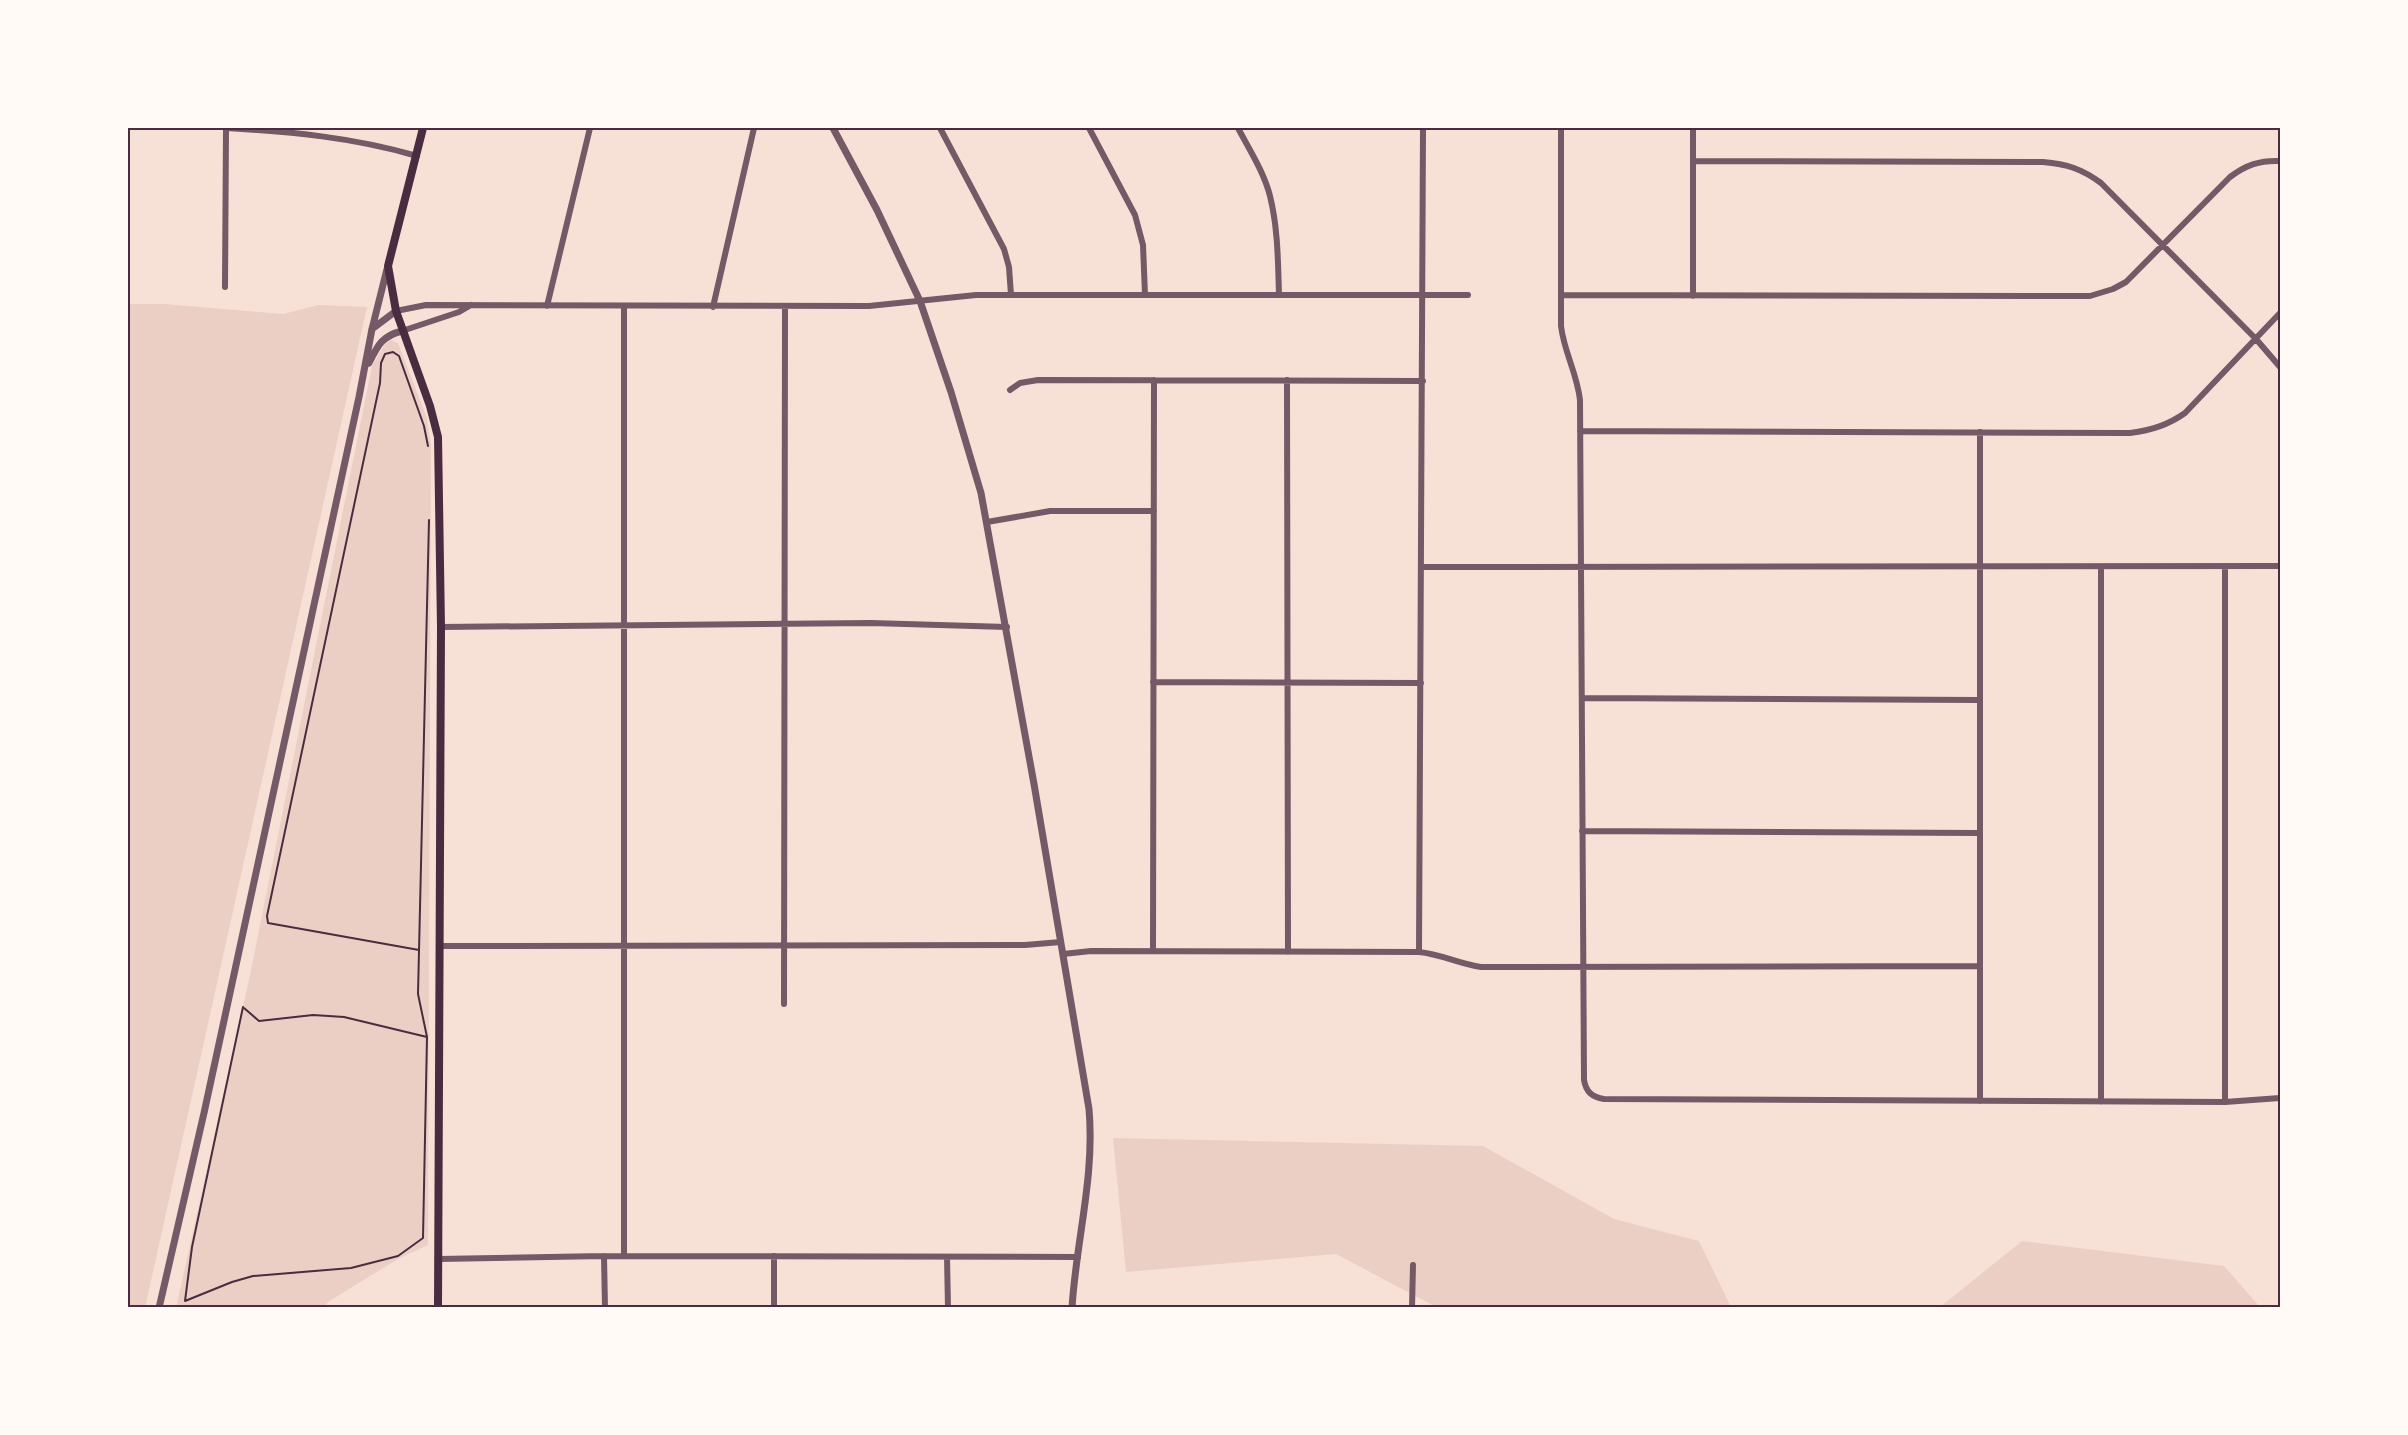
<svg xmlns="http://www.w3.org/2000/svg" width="2408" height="1435" viewBox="0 0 2408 1435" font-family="Poppins,sans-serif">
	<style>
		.green { fill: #ebcfc5 }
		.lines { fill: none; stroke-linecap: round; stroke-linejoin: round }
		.path { stroke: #4a2c40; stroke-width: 2 }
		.minor { stroke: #755966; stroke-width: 6 }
		.tertiary { stroke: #755966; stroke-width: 7 }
		.secondary { stroke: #4a2c40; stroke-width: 8 }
		.neatline { fill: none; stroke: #4a2c40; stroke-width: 2 }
	</style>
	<rect width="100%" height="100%" fill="#f7e1d7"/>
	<!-- green -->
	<path class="green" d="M128,304H164L283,314L318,305L367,307L145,1308L128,1307Z
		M390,340L398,343L427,418L431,446L428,1245L398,1259L328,1302L325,1307L176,1308L250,975L372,366L385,344Z
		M1113,1138L1483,1146L1614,1219L1699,1241L1731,1307H1436L1336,1254L1126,1272Z
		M2022,1241L2224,1266L2260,1307H1940Z"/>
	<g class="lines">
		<!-- path -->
		<path class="path" d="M419,950L268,923L267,916L380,383L381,363L385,354L393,352L399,356L424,426L428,446
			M243,1007L192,1247L185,1301L232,1282L253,1276L351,1268L398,1256L423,1238L427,1037L418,994L429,520
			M244,1008L259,1021L313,1015L344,1017L427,1037"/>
		<!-- minor -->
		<path class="minor" d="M226,128C292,132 352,137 417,156
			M940,128L1004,249L1009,267L1011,295
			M1089,128L1135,215L1143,245L1145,295
			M1238,128C1249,149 1264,172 1270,196C1278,228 1278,262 1279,295
			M1561,128V326C1564,352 1577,373 1580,400L1584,1080C1586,1092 1592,1097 1604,1099L2225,1102L2280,1098
			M1693,128V296
			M1693,161L2043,162C2067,164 2082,169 2101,183L2256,339L2280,367
			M225,287L226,128
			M1561,295L2090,296L2113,289L2126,282L2230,177C2246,165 2260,160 2280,161
			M547,306L590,128
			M713,307L754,128
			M396,311L426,305L869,306L976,295H1468
			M402,331L459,312L471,305
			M1287,380L1288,952
			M1010,390L1020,383L1038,380L1423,381
			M1580,431L2130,433C2152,430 2168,425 2185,413L2280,313
			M1980,432V1101
			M987,522L1050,511H1154
			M2225,566V1102
			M1422,567L2280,566
			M2101,567V1102
			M441,627L871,623L1007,627
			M1153,682L1421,683
			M1582,698L1979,700
			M1582,831L1979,833
			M441,946L1025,945L1061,942
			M1153,951L1154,380
			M1419,952L1423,128
			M1063,954L1091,951L1419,952C1441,954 1459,964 1481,967L1980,966
			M784,1004L785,307
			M604,1256L605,1308
			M624,1256V306
			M774,1256V1308
			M947,1257L948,1308
			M438,1259L604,1256L1078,1257
			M1412,1308L1413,1265"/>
		<!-- tertiary -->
		<path class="tertiary" d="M833,128L877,210L920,301L951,392L981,493L1034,784L1089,1109C1095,1177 1076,1241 1072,1308
			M372,329L396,311
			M369,363C378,345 382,336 402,331
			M159,1308L204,1113L359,397L372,329L387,269"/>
		<!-- secondary -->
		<path class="secondary" d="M423,128L388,266L396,311L430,406L438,437L441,627L438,1308"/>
	</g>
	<!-- border -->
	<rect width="2408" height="1435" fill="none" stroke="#fffaf5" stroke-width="258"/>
	<rect x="129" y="129" width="2150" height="1177" class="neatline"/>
</svg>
